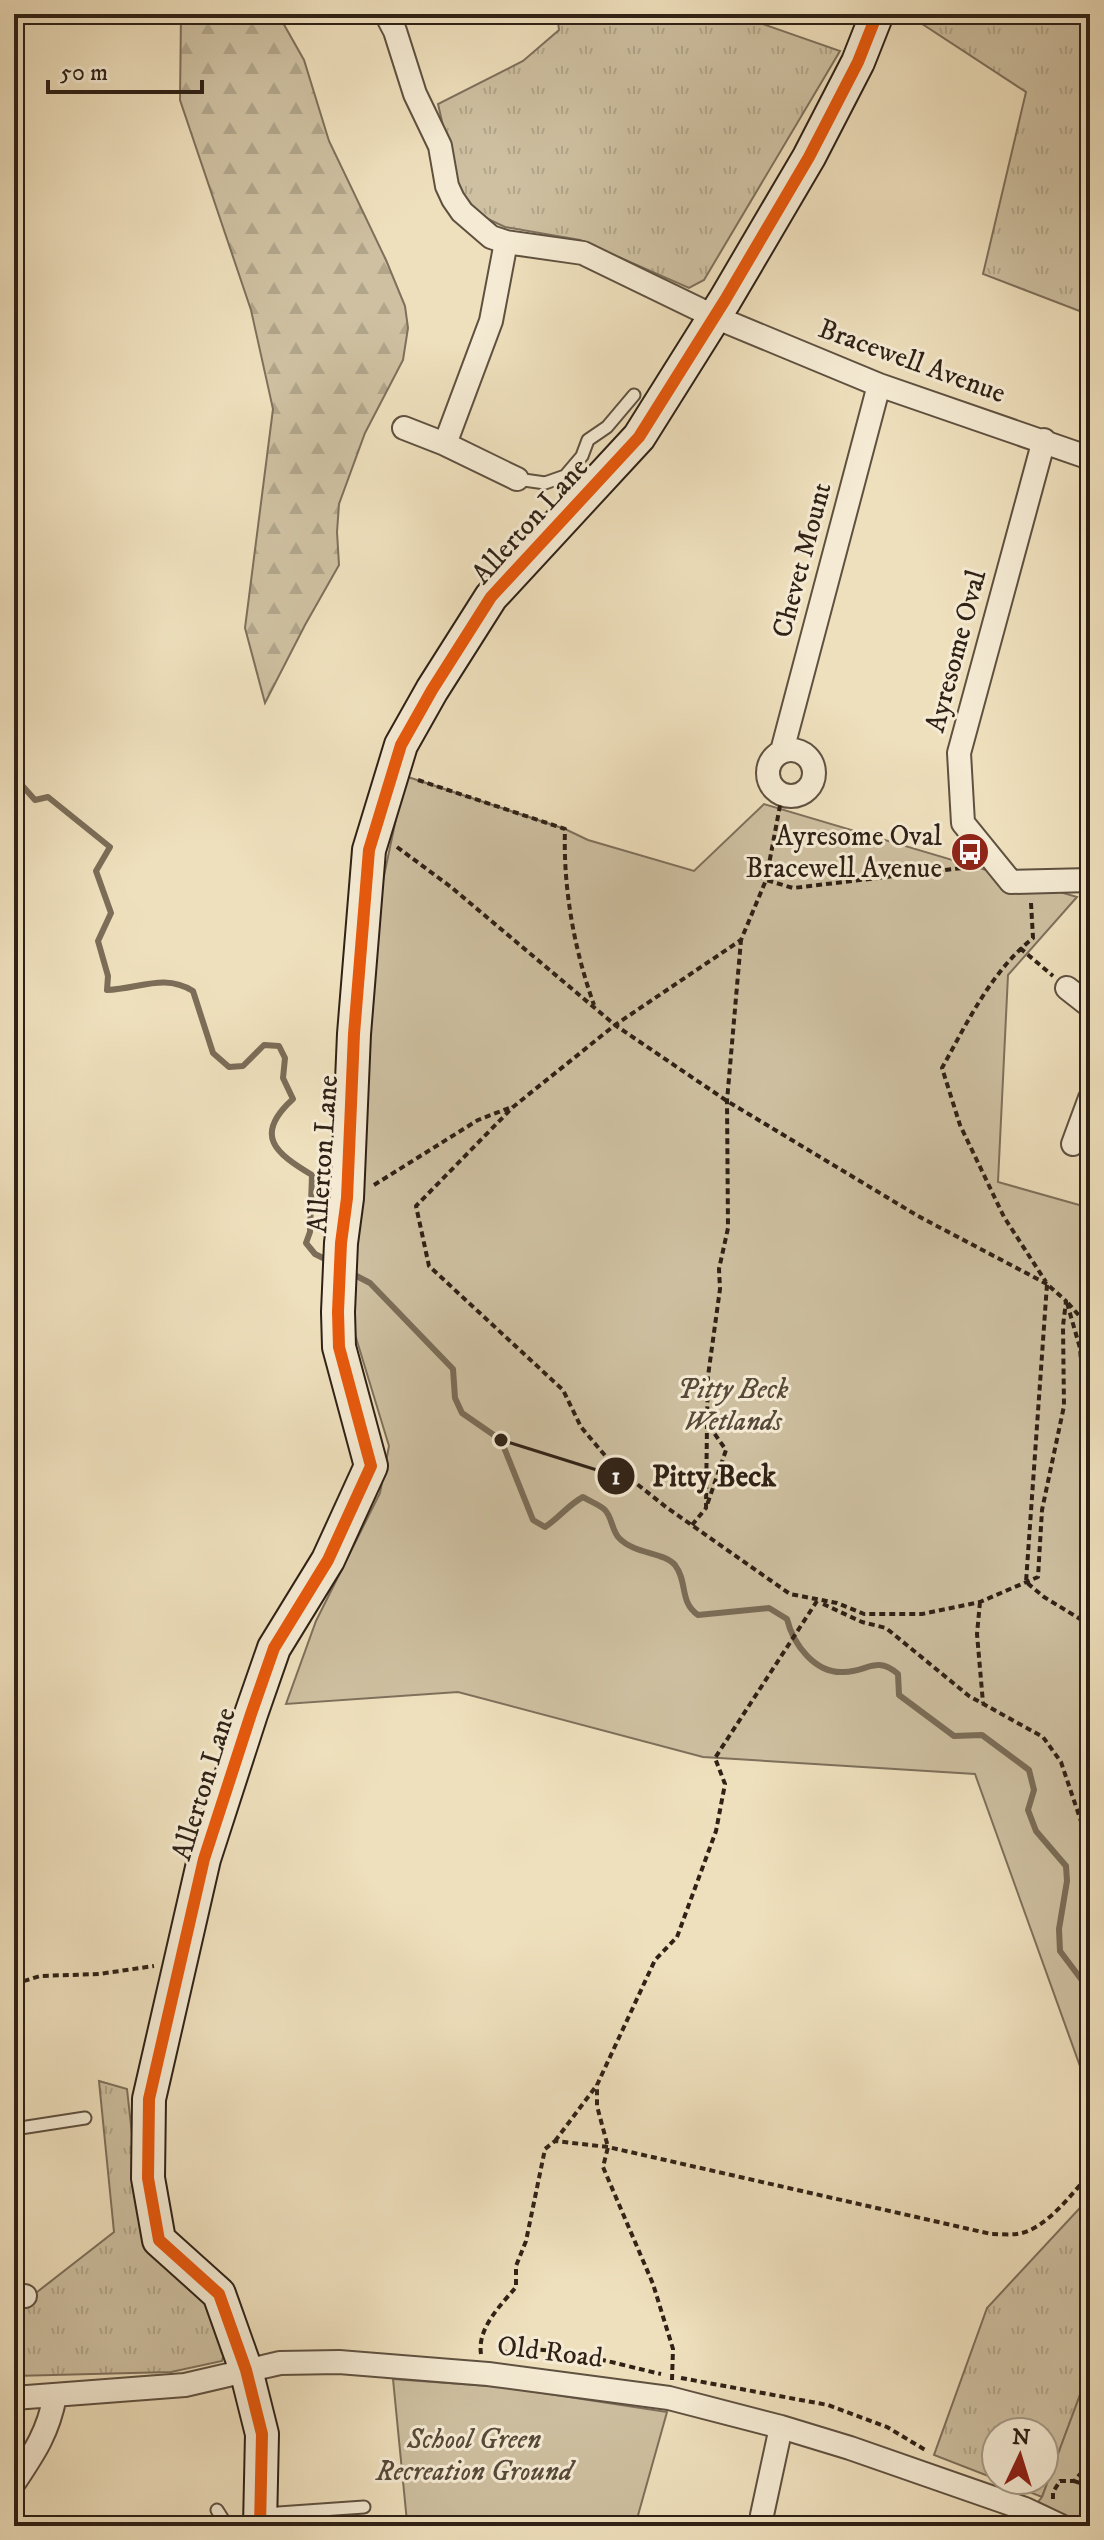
<svg xmlns="http://www.w3.org/2000/svg" width="1104" height="2540" viewBox="0 0 1104 2540" font-family="'IM FELL DW Pica',serif">
	<style>
		.grass { fill: url(#grass-tufts); stroke: #7e705c; stroke-width: 2 }
		.forest { fill: url(#forest-firs); stroke: #7e705c; stroke-width: 2 }
		.park { fill: #cec0a1; stroke: #7e705c; stroke-width: 2 }
		.lines { fill: none; stroke-linecap: round; stroke-linejoin: round }
		.stream { stroke: #7b6d58; stroke-width: 6 }
		.lane-casing { stroke: #5f5140; stroke-width: 15 }
		.street-casing { stroke: #5f5140; stroke-width: 26 }
		.secondary-casing { stroke: #2f2116; stroke-width: 36 }
		.path { stroke: #2f2116; stroke-width: 4; stroke-dasharray: 6 4; stroke-linecap: butt }
		.lane { stroke: #f5ebd4; stroke-width: 11 }
		.street { stroke: #f5ebd4; stroke-width: 22 }
		.secondary { stroke: #f5ebd4; stroke-width: 32 }
		.cycleway-casing { stroke: #f5ebd4; stroke-width: 17 }
		.cycleway { stroke: #e8590c; stroke-width: 12 }
		.labels { text-anchor: middle; dominant-baseline: central; stroke-width: 6; stroke-linejoin: round; paint-order: stroke }
		.street-label { font-size: 28px; fill: #2f2116; stroke: #f5ebd4 }
		.poi-label { font-size: 28px; fill: #2f2116; stroke: #f5ebd4; text-anchor: end }
		.park-label { font-size: 28px; font-style: italic; fill: #574939; stroke: #f5ebd4 }
		.leader { fill: none; stroke: #2f2116; stroke-width: 3 }
		.callout-dot { fill: #2f2116; stroke: #f5ebd4; stroke-width: 3 }
		.mark-label { font-size: 24px; text-anchor: middle; font-weight: bold; fill: #fff }
		.callout-label { font-size: 30px; text-anchor: middle; font-weight: bold; fill: #2f2116; stroke: #f5ebd4; stroke-width: 6; stroke-linejoin: round; paint-order: stroke }
	</style>
	<defs>
		<pattern id="grass-tufts" width="24" height="20" patternUnits="userSpaceOnUse" patternTransform="scale(2)"><rect width="24" height="20" fill="#cec0a1"/><path d="M3 7l-1-3M5 7V3M7 7l1-3M15 17l-1-3M17 17v-4M19 17l1-3" fill="none" stroke="#b1a58a"/></pattern>
		<pattern id="forest-firs" width="22" height="20" patternUnits="userSpaceOnUse" patternTransform="scale(2)"><rect width="22" height="20" fill="#cec0a1"/><path d="M5 1l3.5 6h-7zM16 11l3.5 6h-7z" fill="#b1a58a"/></pattern>
	</defs>
	<rect width="100%" height="100%" fill="#efe0bd"/>
	<filter id="stains"><feTurbulence type="fractalNoise" baseFrequency=".0025" numOctaves="4"/><feColorMatrix values="0 0 0 0 .2 0 0 0 0 .09 0 0 0 0 .02 0 0 0 .5 -.17"/></filter>
	<radialGradient id="worn" r=".72"><stop offset=".6" stop-color="#630" stop-opacity="0"/><stop offset="1" stop-color="#630" stop-opacity=".3"/></radialGradient>
	<!-- grass -->
	<path class="grass" d="M557,14H734L840,51L704,280L689,288L580,240L505,227L475,213L456,183L438,104L523,61L559,30Z
		M907,14H1090V315L983,274L1026,92Z
		M99,2081L127,2089L143,2234L211,2305L227,2341L222,2361L171,2372L14,2376V2310L114,2232Z
		M1090,2197V2368L1042,2497L999,2480H1044V2432H996V2479L934,2455L987,2308Z"/>
	<!-- forest -->
	<path class="forest" d="M181,14H278L304,60L329,141L386,260L405,306L408,328L403,360L365,433L339,504L337,532L339,565L305,625L265,703L245,628L273,409L251,310L180,100Z"/>
	<!-- park -->
	<path class="park" d="M405,776L565,829L588,840L694,871L764,804L1077,897L1008,975L998,1182L1090,1208V2094L975,1774L703,1757L458,1692L286,1704L316,1621L380,1493L389,1446L350,1318L369,947Z
		M1090,2368V2526H1087L1038,2502L1042,2497Z
		M393,2379L503,2387L667,2412L635,2526H319L407,2522Z"/>
	<g class="lines">
		<!-- stream -->
		<path class="stream" d="M14,780L19,782L35,800L48,797L110,847L96,871L111,913L98,941L108,976L107,990C139,989 164,973 193,991L213,1053L229,1067L243,1066L264,1045L279,1046L285,1058L283,1078L293,1099C253,1135 275,1153 312,1175L310,1232L306,1243L315,1254L329,1261
			M349,1272L370,1283L453,1369L455,1398L462,1413L501,1440L533,1520L545,1527C559,1518 568,1505 583,1497C589,1501 600,1505 605,1510C612,1517 612,1531 619,1538C634,1554 664,1552 675,1565C688,1582 679,1602 698,1615L769,1608L787,1619C793,1644 815,1674 844,1672C867,1672 876,1655 898,1674L899,1695L954,1736L982,1735L1029,1770L1034,1790L1028,1810L1036,1831L1066,1866L1067,1881L1059,1929L1060,1951L1084,1983L1090,2003"/>
		<defs>
			<path id="lane" d="M517,479L545,483L565,476L582,456L588,440L607,427L634,395
				M14,2129L85,2118
				M217,2510L227,2526
				M264,2514L364,2507"/>
			<path id="street" d="M386,14L395,31L415,94L440,146L447,186L453,199L462,212L491,237L506,242L583,253L715,317L879,385L1090,458
				M506,242L491,321L445,444L517,479
				M404,428L445,444
				M1044,440L959,753L963,823L1011,882L1090,880
				M768 773a23 23 0 1 1 46 0a23 23 0 1 1-46 0Z
				M782,751L879,385
				M1067,988L1090,1006
				M1073,1144L1090,1098
				M14,2297L25,2296
				M14,2398L185,2385L280,2363L339,2362L488,2374L669,2398L781,2427L850,2448L1025,2509L1061,2526
				M14,2483C34,2453 48,2433 55,2396
				M762,2515L781,2427"/>
			<path id="secondary" d="M260,2526L262,2434L246,2370L219,2294L159,2240L148,2178L149,2099L204,1859L251,1714L274,1648L328,1560L371,1466L339,1347L338,1312L341,1243L347,1198L354,1034L369,850L401,745L432,690L491,597L639,437L725,300L809,157L858,62L877,14"/>
		</defs>
		<!-- lane casing -->
		<use href="#lane" class="lane-casing"/>
		<!-- street casing -->
		<use href="#street" class="street-casing"/>
		<!-- secondary casing -->
		<use href="#secondary" class="secondary-casing"/>
		<!-- path -->
		<path class="path" d="M418,780L565,829C563,888 574,949 594,1005
			M397,847L451,887L615,1025L727,1101L918,1216L1047,1284
			M971,867L793,888L766,880L741,940L615,1025L513,1107L416,1206L429,1266L563,1390L581,1427L613,1465L666,1507L790,1594L837,1603L864,1614H922L980,1602L1038,1577L1042,1510L1064,1406L1063,1326L1066,1301L1047,1284L1026,1582L1044,1597L1090,1625
			M766,880L782,795
			M1031,903L1033,938C991,972 968,1021 942,1068L960,1125L1004,1217L1046,1282
			M1020,948L1053,976
			M374,1185L478,1120L509,1108
			M1067,1303L1080,1348L1090,1471
			M1068,1303L1090,1328
			M707,1423L706,1508L726,1450L707,1423L708,1376L720,1289L719,1269L728,1228L727,1101L741,940
			M692,1525L706,1508
			M980,1602L977,1634L983,1703
			M823,1604L862,1622L886,1628L969,1696L1043,1737L1061,1762L1090,1848
			M14,1984L40,1976L99,1974L154,1966
			M555,2141L597,2085
			M501,2353C539,2340 620,2365 661,2374
			M481,2354C477,2328 501,2305 516,2287V2266L526,2241L545,2149L555,2141L608,2147L991,2234C999,2234 1009,2235 1017,2234C1046,2230 1071,2194 1090,2174
			M681,2378L828,2405L887,2427L927,2451
			M672,2380L673,2349L653,2284L603,2167L608,2147L597,2106V2085L655,1960L677,1937L716,1831L725,1784L715,1758L817,1601
			M1074,2481L1090,2486
			M1053,2499V2492L1060,2481H1074L1090,2463"/>
		<!-- lane -->
		<use href="#lane" class="lane"/>
		<!-- street -->
		<use href="#street" class="street"/>
		<!-- secondary -->
		<use href="#secondary" class="secondary"/>
		<defs>
			<path id="cycleway" d="M260,2526L262,2434L246,2370L219,2294L159,2240L148,2178L149,2099L204,1859L251,1714L274,1648L328,1560L371,1466L339,1347L338,1312L341,1243L347,1198L354,1034L369,850L401,745L432,690L491,597L639,437L725,300L809,157L858,62L877,14"/>
		</defs>
		<!-- cycleway casing -->
		<use href="#cycleway" class="cycleway-casing"/>
		<!-- cycleway -->
		<use href="#cycleway" class="cycleway"/>
	</g>
	<!-- icons -->
	<defs>
		<symbol id="bus-disc" viewBox="-11 -11 22 22"><circle r="9.5" fill="#8f2418" stroke="#f5ebd4"/><path d="M-5-6H5V4H4V6H2V4H-2V6H-4V4H-5ZM-3.5-4V0h7V-4ZM-3.5 1.2v1.5H-2V1.2ZM2 1.2v1.5H3.5V1.2Z" fill="#fff"/></symbol>
	</defs>
	<g fill-rule="evenodd">
		<use href="#bus-disc" x="948" y="830" width="44" height="44"/>
	</g>
	<g class="labels">
		<!-- street labels -->
		<g class="street-label">
			<text transform="translate(912 361) rotate(20)">Bracewell Avenue</text>
			<text transform="translate(530 521) rotate(-48)">Allerton Lane</text>
			<text transform="translate(802 560) rotate(-75)">Chevet Mount</text>
			<text transform="translate(956 651) rotate(-75)">Ayresome Oval</text>
			<text transform="translate(323 1154) rotate(-86)">Allerton Lane</text>
			<text transform="translate(204 1784) rotate(-73)">Allerton Lane</text>
			<text transform="translate(550 2352) rotate(7)">Old Road</text>
		</g>
		<!-- poi labels -->
		<g class="poi-label">
			<text x="942" y="836">Ayresome Oval<tspan x="942" dy="32">Bracewell Avenue</tspan></text>
		</g>
		<!-- park labels -->
		<g class="park-label">
			<text x="733" y="1389">Pitty Beck<tspan x="733" dy="32">Wetlands</tspan></text>
			<text x="474" y="2439">School Green<tspan x="474" dy="32">Recreation Ground</tspan></text>
		</g>
	</g>
	<!-- callouts -->
	<path class="leader" d="M501 1440L616 1476"/>
	<g class="callout-dot">
		<circle cx="501" cy="1440" r="8"/>
		<circle cx="616" cy="1476" r="20"/>
	</g>
	<g class="mark-label">
		<text x="616" y="1484">1</text>
	</g>
	<g class="callout-label">
		<text x="714" y="1486">Pitty Beck</text>
	</g>
	<!-- margin -->
	<rect width="1104" height="2540" fill="none" stroke="#efe0bd" stroke-width="48"/>
	<rect x="16" y="16" width="1072" height="2508" fill="none" stroke="#2f2116" stroke-width="4"/>
	<rect x="24" y="24" width="1056" height="2492" fill="none" stroke="#2f2116" stroke-width="2"/>
	<!-- north arrow -->
	<g transform="translate(1020 2456) rotate(4)"><circle r="38" fill="#f5ebd4" stroke="#a69a88" stroke-width="2"/>
	<path d="M0-6L14 30L0 20L-14 30Z" fill="#8f2418"/>
	<text y="-12" font-size="22" font-weight="bold" text-anchor="middle" fill="#2f2116">N</text>
	</g>
	<!-- scale -->
	<path d="M48 80v12h154v-12" fill="none" stroke="#2f2116" stroke-width="4"/>
	<text x="60" y="80" font-size="24" fill="#2f2116" stroke="#f5ebd4" stroke-width="6" paint-order="stroke">50 m</text>
	<rect width="100%" height="100%" filter="url(#stains)"/>
	<rect width="100%" height="100%" fill="url(#worn)"/>
</svg>
